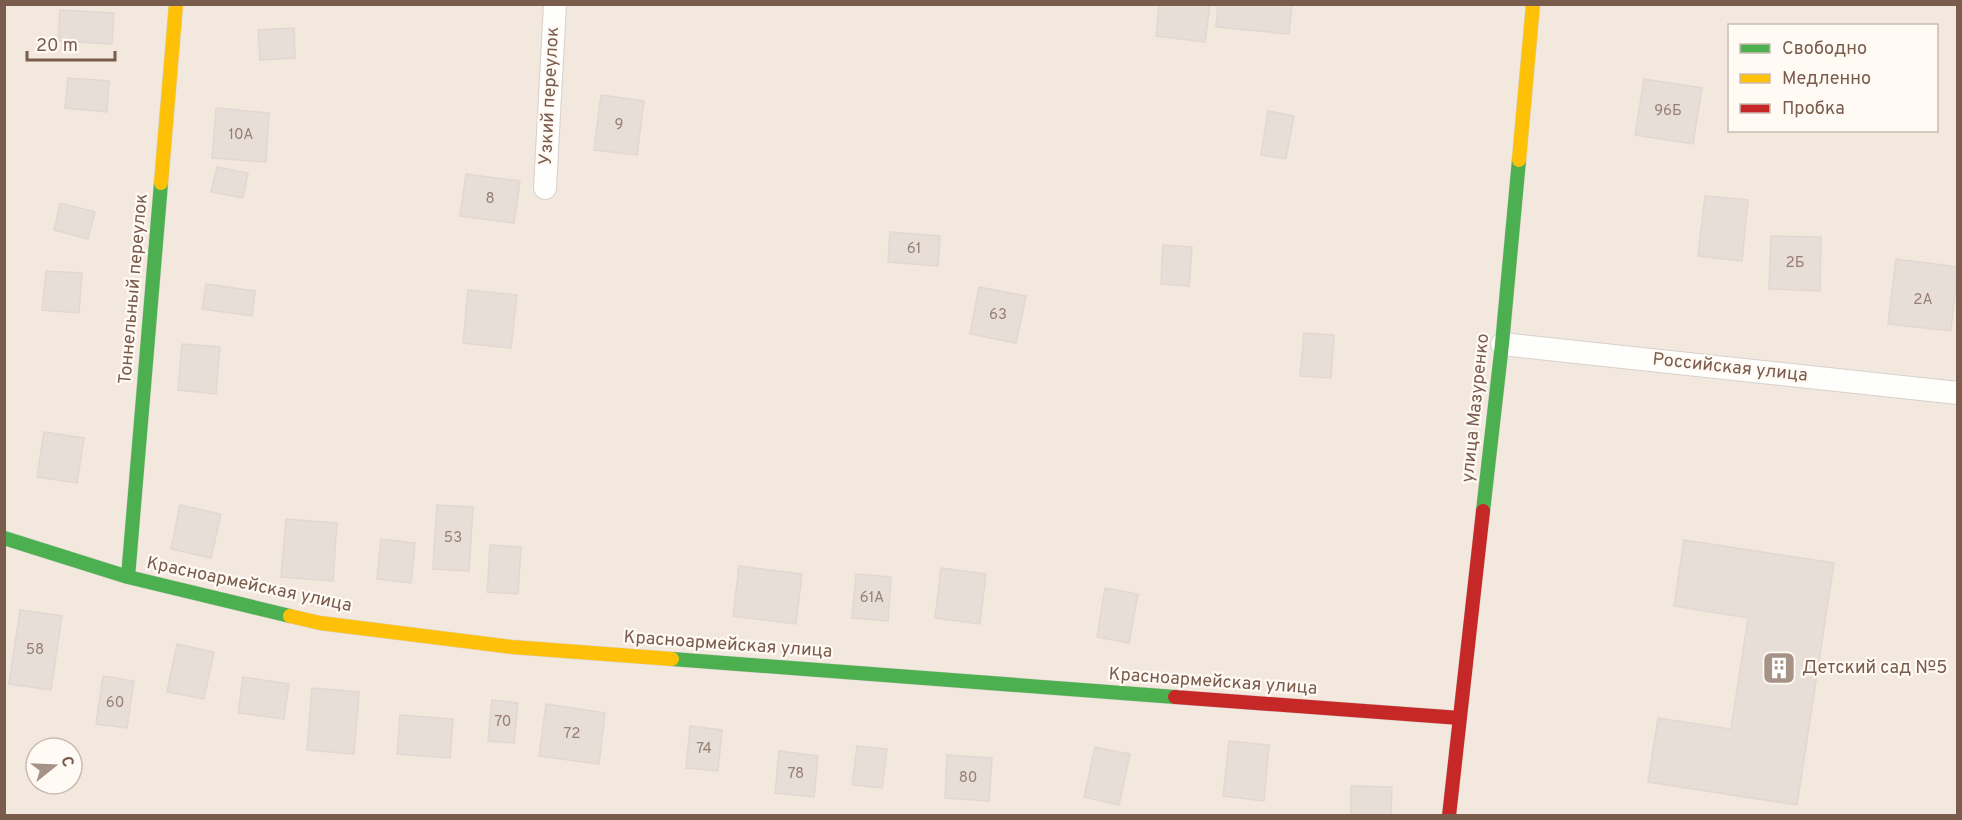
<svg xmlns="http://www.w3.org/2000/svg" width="1962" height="820" viewBox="0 0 1962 820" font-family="Overpass,sans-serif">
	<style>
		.residential { fill: #f2e8de; fill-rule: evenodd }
		.building { fill: #e6ded7; stroke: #e2d8d2; stroke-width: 1.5 }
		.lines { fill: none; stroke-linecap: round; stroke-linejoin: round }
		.street-casing { stroke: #d7d1cb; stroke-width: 24 }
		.fast-casing { stroke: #d9d2cb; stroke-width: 15 }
		.slow-casing { stroke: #d9d2cb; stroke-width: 15 }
		.jam-casing { stroke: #d9d2cb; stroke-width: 15 }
		.street { stroke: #fefefd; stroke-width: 22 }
		.fast { stroke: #4caf50; stroke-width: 14 }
		.slow { stroke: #ffc107; stroke-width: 14 }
		.jam { stroke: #c62828; stroke-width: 14 }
		.labels { text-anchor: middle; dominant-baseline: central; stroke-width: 4.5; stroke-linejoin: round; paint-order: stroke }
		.number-label { font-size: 15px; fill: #977e72 }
		.street-label { font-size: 18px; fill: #7a5c4d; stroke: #fffaf3 }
		.poi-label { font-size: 18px; fill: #7a5c4d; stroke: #fffaf3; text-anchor: start }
	</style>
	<rect width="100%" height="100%" fill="#f9f5f0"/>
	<!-- residential -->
	<path class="residential" d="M5,5H1957V815H5ZM1730,26H1936V130H1730ZM36,748H72V784H36Z"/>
	<!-- building -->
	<path class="building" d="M1159,4H1210L1205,42L1156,36Z
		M1218,4H1292L1289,34L1216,27Z
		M60,10L114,13L112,44L58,41Z
		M294,28L295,58L260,60L258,30Z
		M68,78L109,81L107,112L65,108Z
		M1644,79L1702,88L1693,144L1635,135Z
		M601,95L644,101L637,155L594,150Z
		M216,108L269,113L266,162L212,158Z
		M1268,111L1294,116L1286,159L1261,155Z
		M217,167L248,173L243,198L211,192Z
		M466,174L520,181L514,223L460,216Z
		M1705,196L1748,200L1742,261L1698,256Z
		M60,203L95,212L88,239L54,230Z
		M890,232L940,236L938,266L888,262Z
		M1771,236L1821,237L1820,291L1769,289Z
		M1163,245L1192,247L1189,286L1161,284Z
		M1896,259L1958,267L1951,331L1888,324Z
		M46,271L82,273L79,313L42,310Z
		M206,284L255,291L252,316L202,309Z
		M979,287L1026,296L1016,343L970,334Z
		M468,290L517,295L511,348L463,343Z
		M1304,333L1334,335L1331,378L1300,376Z
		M182,344L220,347L216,394L178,390Z
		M44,432L84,438L77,483L37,477Z
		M180,505L221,514L211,558L171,549Z
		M437,505L473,507L469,571L433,569Z
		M286,519L337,523L333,581L281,577Z
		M381,539L415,543L411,583L377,579Z
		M1684,540L1834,563L1797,805L1648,782L1658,718L1731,729L1748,618L1674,606Z
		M490,545L521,547L518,594L487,592Z
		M739,566L802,574L796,624L733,616Z
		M941,568L986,574L980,624L935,618Z
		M856,574L891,577L888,621L852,618Z
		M1105,588L1138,594L1129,643L1097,637Z
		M20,610L62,616L51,690L9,684Z
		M177,644L214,652L204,699L167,692Z
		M103,676L134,681L127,728L96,724Z
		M243,677L289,684L284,719L238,713Z
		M312,688L359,692L354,754L307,750Z
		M492,700L518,703L514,743L488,741Z
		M546,704L605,713L599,764L539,756Z
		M400,715L453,719L450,758L397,754Z
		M690,726L722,730L718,771L686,768Z
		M1229,741L1269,745L1264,801L1223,796Z
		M857,746L887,749L882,788L852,785Z
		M1095,747L1130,754L1119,805L1084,797Z
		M779,751L818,756L814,797L775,793Z
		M947,755L992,758L989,801L945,798Z
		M1351,786L1392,787L1391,816H1351Z"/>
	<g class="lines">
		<defs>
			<path id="street" d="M545,188L555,4
				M1502,344L1958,393"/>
			<path id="fast" d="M1483,511L1502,344L1519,160
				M4,538L128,577L290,616
				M128,577L161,183
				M672,659L1175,697"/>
			<path id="slow" d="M1519,160L1533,4
				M161,183L176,4
				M290,616L320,623L512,647L672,659"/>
			<path id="jam" d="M1175,697L1460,718
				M1449,816L1483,511"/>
		</defs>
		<!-- street casing -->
		<use href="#street" class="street-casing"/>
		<!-- fast casing -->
		<use href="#fast" class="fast-casing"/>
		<!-- slow casing -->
		<use href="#slow" class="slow-casing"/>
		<!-- jam casing -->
		<use href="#jam" class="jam-casing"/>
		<!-- street -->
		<use href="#street" class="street"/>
		<!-- fast -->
		<use href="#fast" class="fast"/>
		<!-- slow -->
		<use href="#slow" class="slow"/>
		<!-- jam -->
		<use href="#jam" class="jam"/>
	</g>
	<!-- icons -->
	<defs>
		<symbol id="building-square" viewBox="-11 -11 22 22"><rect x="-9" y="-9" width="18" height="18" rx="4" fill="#a69286" stroke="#fffaf3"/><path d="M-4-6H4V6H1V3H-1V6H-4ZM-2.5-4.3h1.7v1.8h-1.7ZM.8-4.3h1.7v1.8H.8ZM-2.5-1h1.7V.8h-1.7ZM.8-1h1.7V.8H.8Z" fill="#fff"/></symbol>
	</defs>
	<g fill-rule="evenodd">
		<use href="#building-square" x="1760" y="649" width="38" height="38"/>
	</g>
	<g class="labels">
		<!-- number labels -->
		<g class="number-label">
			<text x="1668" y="111">96Б</text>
			<text x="619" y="125">9</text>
			<text x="241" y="135">10А</text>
			<text x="490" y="199">8</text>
			<text x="914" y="249">61</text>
			<text x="1795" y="263">2Б</text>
			<text x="1923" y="300">2А</text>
			<text x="998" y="315">63</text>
			<text x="453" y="538">53</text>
			<text x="872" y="598">61А</text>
			<text x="35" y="650">58</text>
			<text x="115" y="703">60</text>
			<text x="503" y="722">70</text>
			<text x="572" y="734">72</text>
			<text x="704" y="749">74</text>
			<text x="796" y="774">78</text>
			<text x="968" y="778">80</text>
		</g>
		<!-- street labels -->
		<g class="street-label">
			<text transform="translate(550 96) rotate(-87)">Узкий переулок</text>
			<text transform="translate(134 289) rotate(-85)">Тоннельный переулок</text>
			<text transform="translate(1730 368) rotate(6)">Российская улица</text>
			<text transform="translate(1476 408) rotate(-84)">улица Мазуренко</text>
			<text transform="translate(249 585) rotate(12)">Красноармейская улица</text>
			<text transform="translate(728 645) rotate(4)">Красноармейская улица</text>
			<text transform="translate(1213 682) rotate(4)">Красноармейская улица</text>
		</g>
		<!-- poi labels -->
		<g class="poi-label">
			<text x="1802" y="668">Детский сад №5</text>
		</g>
	</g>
	<!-- border -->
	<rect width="1962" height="820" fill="none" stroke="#7a5c4d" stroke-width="12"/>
	<!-- legend -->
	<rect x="1728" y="24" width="210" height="108" fill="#fffaf3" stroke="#cabbb1" stroke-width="1.5"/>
	<rect x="1740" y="44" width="30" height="9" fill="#4caf50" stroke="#cabbb1" stroke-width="1.5"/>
	<text x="1782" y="54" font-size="18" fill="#7a5c4d">Свободно</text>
	<rect x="1740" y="74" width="30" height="9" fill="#ffc107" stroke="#cabbb1" stroke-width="1.5"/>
	<text x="1782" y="84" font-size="18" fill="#7a5c4d">Медленно</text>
	<rect x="1740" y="104" width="30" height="9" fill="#c62828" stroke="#cabbb1" stroke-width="1.5"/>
	<text x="1782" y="114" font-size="18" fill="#7a5c4d">Пробка</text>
	<!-- north arrow -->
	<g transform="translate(54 766) rotate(72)"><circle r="28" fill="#fffaf3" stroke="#cabbb1" stroke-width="1.5"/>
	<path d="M0-4.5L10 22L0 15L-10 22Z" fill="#a69286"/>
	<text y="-9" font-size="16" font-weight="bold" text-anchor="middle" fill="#7a5c4d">С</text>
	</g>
	<!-- scale -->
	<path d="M27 51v9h88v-9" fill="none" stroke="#7a5c4d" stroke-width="3"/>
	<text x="36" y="51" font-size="18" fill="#7a5c4d" stroke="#fffaf3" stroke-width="4.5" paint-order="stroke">20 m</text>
</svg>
